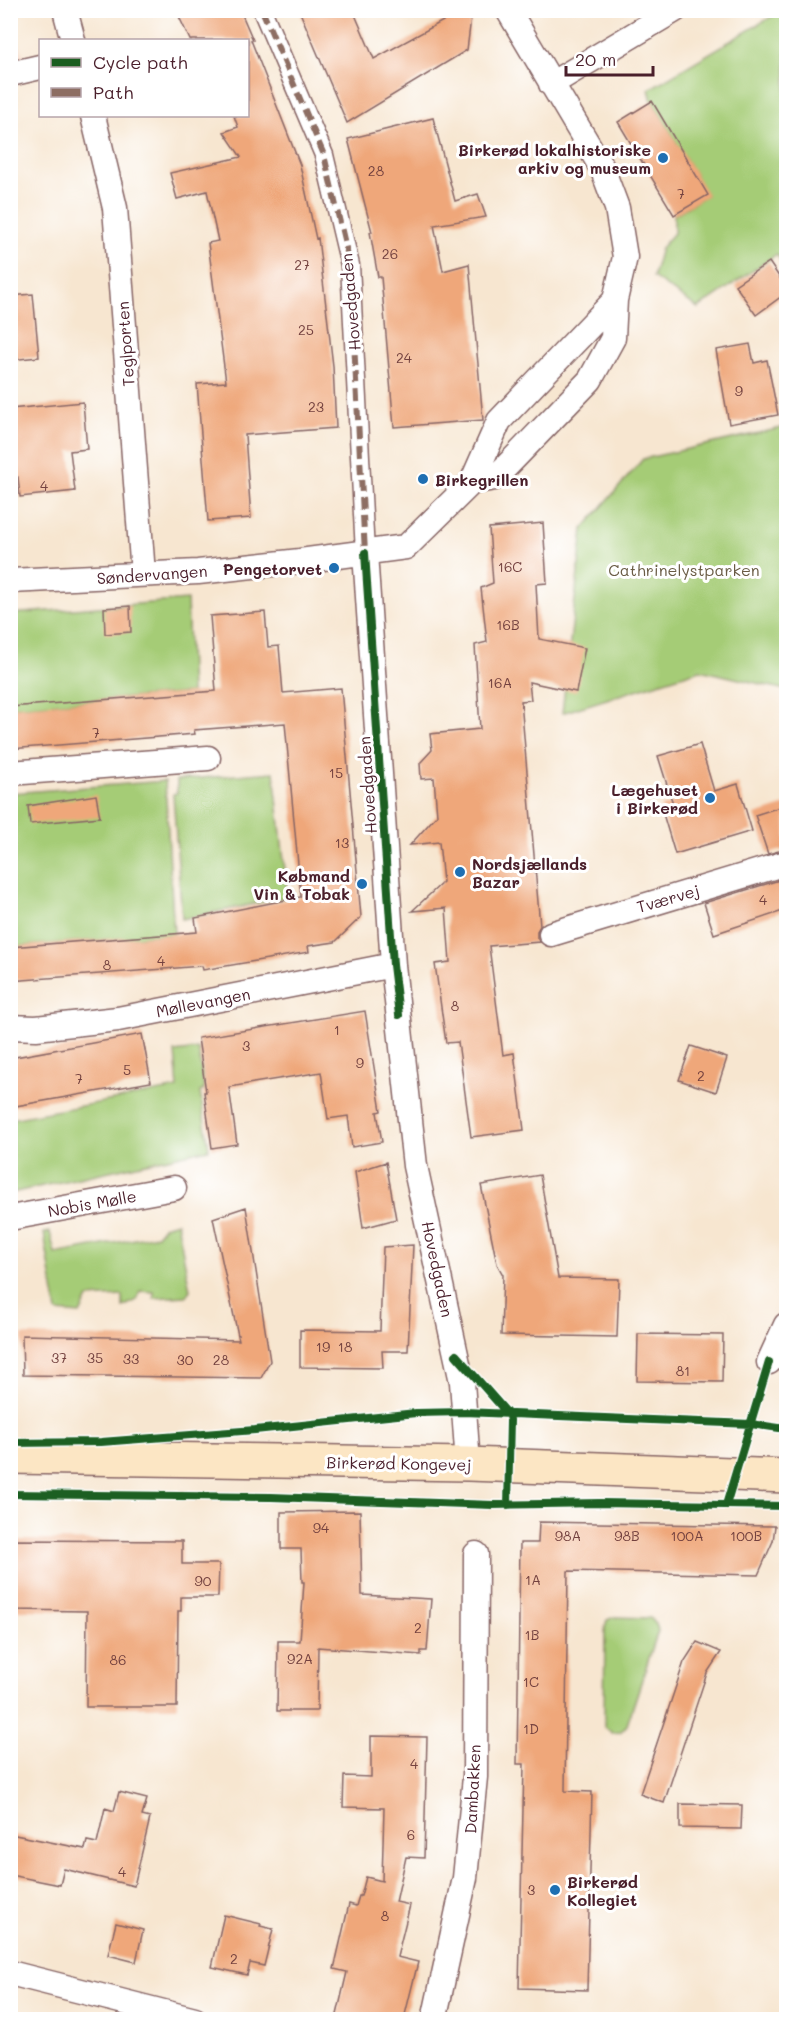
<svg xmlns="http://www.w3.org/2000/svg" width="797" height="2030" viewBox="0 0 797 2030" font-family="Mali,sans-serif">
	<style>
		.built { fill: #f4d3c0 }
		.green { fill: #a5cc76; stroke: #787650; stroke-width: 1.5 }
		.building { fill: #efa77a }
		.lines { fill: none; stroke-linecap: round; stroke-linejoin: round }
		.pedestrian-casing { stroke: #876565; stroke-width: 21 }
		.minor-casing { stroke: #876565; stroke-width: 27 }
		.secondary-casing { stroke: #876565; stroke-width: 36 }
		.pedestrian { stroke: #fff; stroke-width: 18 }
		.minor { stroke: #fff; stroke-width: 24 }
		.secondary { stroke: #fce6c4; stroke-width: 33 }
		.quiet { stroke: #8d6e63; stroke-width: 6; stroke-dasharray: 12 6; stroke-linecap: butt }
		.cycleway-casing { stroke: #fff; stroke-width: 11 }
		.cycleway { stroke: #1b5e20; stroke-width: 8 }
		.poi-dot { fill: #1f6fb2; stroke: #fff; stroke-width: 2 }
		.labels { text-anchor: middle; dominant-baseline: central; stroke-width: 6; stroke-linejoin: round; paint-order: stroke }
		.number-label { font-size: 14px; fill: #73413f }
		.poi-label { font-size: 16px; font-weight: bold; fill: #4a1f2b; stroke: #fff; text-anchor: end }
		.street-label { font-size: 16px; fill: #4a1f2b; stroke: #fff }
		.park-label { font-size: 16px; fill: #6a5c45; stroke: #fff }
	</style>
	<rect width="100%" height="100%" fill="#fff"/>
	<filter id="ink" filterUnits="userSpaceOnUse"><feTurbulence type="fractalNoise" baseFrequency=".0167" numOctaves="2"/><feDisplacementMap in="SourceGraphic" scale="12" xChannelSelector="R" yChannelSelector="G"/><feConvolveMatrix kernelMatrix="1 2 1 2 8 2 1 2 1" color-interpolation-filters="sRGB"/></filter>
	<filter id="wash" filterUnits="userSpaceOnUse"><feTurbulence type="fractalNoise" baseFrequency=".008" numOctaves="4" result="noise"/><feDisplacementMap in="SourceGraphic" scale="24" xChannelSelector="R" yChannelSelector="G"/><feGaussianBlur stdDeviation="1.35" result="paint"/><feColorMatrix in="noise" values="0 0 0 0 0 0 0 0 0 0 0 0 0 0 0 0 0 1.4 0 .05"/><feComposite in="paint" operator="in"/></filter>
	<g filter="url(#wash)">
		<rect width="100%" height="100%" fill="#f7e6d0"/>
		<!-- built -->
		<path class="built" d="M10,11L25,62L10,66Z"/>
		<!-- green -->
		<path class="green" d="M781,11H786V271L777,254L698,308L653,277L661,248L674,233V215L707,195L652,101L649,89Z
			M786,427V690L700,670L562,713L583,529L643,459Z
			M187,600L191,693L11,707V614Z
			M274,772L288,897L182,919L173,794L177,793V780Z
			M165,781L174,934L11,947V793Z
			M198,1049L204,1090L200,1092L209,1149L11,1193V1119L178,1088L175,1052Z
			M177,1222L190,1290L186,1296L154,1298V1292L140,1291L137,1300L123,1307V1296L88,1298L80,1314L57,1312L44,1233L50,1232L55,1254L157,1235L164,1226Z
			M614,1617L650,1618L656,1623L658,1631L627,1725L620,1732L612,1733L604,1726L605,1627L607,1620Z"/>
		<g id="blocks">
			<!-- building -->
			<path class="building" d="M176,10H240L253,40H251L300,165L316,239L318,238L333,366L336,428L245,435L251,518L208,521L197,384L226,382L208,243L218,241L207,191L177,199L170,173L241,157L224,132L238,127L234,116H248V40H190Z
				M299,10H353L374,59L463,10H472L467,50L347,123Z
				M652,101L708,195L674,215L618,122Z
				M433,118L455,201L478,194L486,217L434,225L443,271L469,264L483,420L394,427L381,277H378L370,232H372L348,139Z
				M769,262L786,287V293L756,315L735,285Z
				M33,294L39,357L10,360V296Z
				M750,344L754,363L767,360L778,415L729,424L716,350Z
				M83,402L87,449L70,451L75,491L20,497L18,477L10,478V409Z
				M543,523L547,583L536,584L539,639L585,648L576,692L529,682L531,700L521,701L540,926L537,931V938L540,942L489,946L503,1055L514,1053L524,1130L471,1137L458,1042L446,1043L435,964L450,962L446,908L412,911L443,882L439,842L410,845L437,815L434,778L421,779L420,763L432,750L430,734L480,729L475,645L487,642L481,588L493,583L489,528Z
				M130,606L131,632L105,634L104,608Z
				M265,612L268,647L279,646L283,693L341,688L361,917L335,942L308,946L309,952L203,970L202,966L10,981V947L197,932L195,918L301,897L285,723L194,730L195,734L10,749V707L216,691L210,616Z
				M700,744L714,791L738,784L752,831L675,854L661,807L673,804L658,756Z
				M96,795L100,817L30,824L28,806Z
				M786,805V849L768,854L755,815Z
				M786,878V910L714,934L704,903Z
				M365,1011L381,1111L377,1112L382,1142L352,1147L348,1116L328,1119L321,1072L229,1087L237,1144L212,1148L204,1092H206L198,1038Z
				M142,1034L151,1082L10,1107V1058Z
				M691,1046L727,1058L716,1092L679,1080Z
				M386,1162L396,1219L363,1228L355,1172Z
				M540,1175L558,1278L619,1279L617,1337L501,1335L503,1275L497,1264L481,1185Z
				M246,1207L270,1361L261,1378L23,1375L22,1335L239,1340L213,1218Z
				M413,1245L408,1351H382L383,1368L300,1367V1330L380,1331L383,1247Z
				M638,1334L723,1335L722,1382L637,1381Z
				M360,1511L362,1595L431,1599L427,1651H421V1655L318,1647L317,1711H277L278,1641H300L304,1582H302L301,1549H281V1512Z
				M539,1522L775,1526L773,1541L758,1575L568,1571L565,1791L592,1792L587,1990L519,1988L524,1764H517L520,1543H538Z
				M10,1540L182,1541V1564H219L218,1597H181V1611H178L177,1707H86L87,1611L10,1610Z
				M697,1642L721,1652L707,1673L664,1803L640,1794L684,1662Z
				M371,1736L427,1737L424,1858L406,1857L396,1902L410,1905L397,1957L418,1962L404,2019H336L347,1972L334,1969L349,1904L356,1906L359,1896H361L366,1877L382,1881L384,1808L343,1807L344,1776L371,1777Z
				M119,1792L147,1799L142,1816L150,1818L134,1886L64,1869L60,1885L10,1875V1834L85,1849L87,1841L97,1843L105,1808L114,1811Z
				M680,1804L742,1805L741,1829L680,1828Z
				M224,1915L261,1924L260,1926L273,1929L264,1966L250,1963L247,1975L212,1967Z
				M116,1923L143,1930L136,1962L108,1955Z"/>
		</g>
	</g>
	<g filter="url(#ink)">
		<use href="#blocks" fill-opacity="0" stroke="#876565" stroke-width="1.5"/>
		<g class="lines">
			<defs>
				<path id="pedestrian" d="M262,10L324,155L350,265L365,553"/>
				<path id="minor" d="M65,10L73,40
					M10,74L40,67
					M551,84L675,10
					M93,116L115,208L143,574
					M472,482L495,478L590,380L613,338L615,300L625,257L617,208L602,168L508,10
					M365,553L393,965L415,1166L462,1382L468,1464
					M10,581L198,572L300,561L406,547L472,482L499,421L615,300
					M10,773L208,758
					M551,934L786,863
					M10,1027L36,1028L118,1019L393,965
					M10,1218L174,1188
					M769,1362L786,1325
					M10,1973L195,2020
					M434,2020L465,1878L475,1777L476,1554"/>
				<path id="secondary" d="M10,1457L468,1464L786,1476"/>
			</defs>
			<!-- pedestrian casing -->
			<use href="#pedestrian" class="pedestrian-casing"/>
			<!-- minor casing -->
			<use href="#minor" class="minor-casing"/>
			<!-- secondary casing -->
			<use href="#secondary" class="secondary-casing"/>
			<!-- pedestrian -->
			<use href="#pedestrian" class="pedestrian"/>
			<!-- minor -->
			<use href="#minor" class="minor"/>
			<!-- secondary -->
			<use href="#secondary" class="secondary"/>
			<!-- quiet -->
			<path class="quiet" d="M262,10L324,155L350,265L365,553"/>
			<defs>
				<path id="cycleway" d="M365,553L393,965L399,1015
					M456,1355L508,1414L510,1420L508,1505
					M10,1443L101,1442L255,1430L416,1413L465,1412L651,1420L751,1424L786,1429
					M10,1494L271,1497L493,1505L600,1503L786,1506
					M726,1505L769,1362"/>
			</defs>
			<!-- cycleway casing -->
			<use href="#cycleway" class="cycleway-casing"/>
			<!-- cycleway -->
			<use href="#cycleway" class="cycleway"/>
		</g>
	</g>
	<!-- markers -->
	<g class="poi-dot">
		<circle cx="663" cy="158" r="6"/>
		<circle cx="423" cy="479" r="6"/>
		<circle cx="334" cy="568" r="6"/>
		<circle cx="710" cy="798" r="6"/>
		<circle cx="460" cy="872" r="6"/>
		<circle cx="362" cy="884" r="6"/>
		<circle cx="555" cy="1890" r="6"/>
	</g>
	<g class="labels">
		<!-- number labels -->
		<g class="number-label">
			<text x="376" y="170">28</text>
			<text x="681" y="193">7</text>
			<text x="390" y="253">26</text>
			<text x="302" y="264">27</text>
			<text x="306" y="329">25</text>
			<text x="404" y="357">24</text>
			<text x="739" y="390">9</text>
			<text x="316" y="406">23</text>
			<text x="44" y="485">4</text>
			<text x="510" y="566">16C</text>
			<text x="508" y="624">16B</text>
			<text x="500" y="682">16A</text>
			<text x="96" y="732">7</text>
			<text x="336" y="772">15</text>
			<text x="342" y="842">13</text>
			<text x="763" y="899">4</text>
			<text x="161" y="960">4</text>
			<text x="107" y="964">8</text>
			<text x="455" y="1005">8</text>
			<text x="337" y="1029">1</text>
			<text x="246" y="1045">3</text>
			<text x="360" y="1062">9</text>
			<text x="127" y="1069">5</text>
			<text x="701" y="1075">2</text>
			<text x="79" y="1078">7</text>
			<text x="323" y="1346">19</text>
			<text x="345" y="1346">18</text>
			<text x="59" y="1357">37</text>
			<text x="95" y="1357">35</text>
			<text x="131" y="1358">33</text>
			<text x="185" y="1359">30</text>
			<text x="221" y="1359">28</text>
			<text x="683" y="1370">81</text>
			<text x="321" y="1527">94</text>
			<text x="568" y="1535">98A</text>
			<text x="627" y="1535">98B</text>
			<text x="687" y="1535">100A</text>
			<text x="746" y="1535">100B</text>
			<text x="533" y="1579">1A</text>
			<text x="203" y="1580">90</text>
			<text x="418" y="1627">2</text>
			<text x="532" y="1634">1B</text>
			<text x="300" y="1658">92A</text>
			<text x="118" y="1659">86</text>
			<text x="531" y="1681">1C</text>
			<text x="531" y="1728">1D</text>
			<text x="414" y="1763">4</text>
			<text x="411" y="1834">6</text>
			<text x="122" y="1871">4</text>
			<text x="531" y="1889">3</text>
			<text x="385" y="1915">8</text>
			<text x="234" y="1958">2</text>
		</g>
		<!-- poi labels -->
		<g class="poi-label">
			<text x="651" y="149">Birkerød lokalhistoriske<tspan x="651" dy="18">arkiv og museum</tspan></text>
			<text x="435" y="479" text-anchor="start">Birkegrillen</text>
			<text x="322" y="568">Pengetorvet</text>
			<text x="698" y="789">Lægehuset<tspan x="698" dy="18">i Birkerød</tspan></text>
			<text x="472" y="863" text-anchor="start">Nordsjællands<tspan x="472" dy="18">Bazar</tspan></text>
			<text x="350" y="875">Købmand<tspan x="350" dy="18">Vin &amp; Tobak</tspan></text>
			<text x="567" y="1881" text-anchor="start">Birkerød<tspan x="567" dy="18">Kollegiet</tspan></text>
		</g>
		<!-- street labels -->
		<g class="street-label">
			<text transform="translate(350 302) rotate(-95)">Hovedgaden</text>
			<text transform="translate(125 344) rotate(-94)">Teglporten</text>
			<text transform="translate(152 574) rotate(-4)">Søndervangen</text>
			<text transform="translate(367 785) rotate(-94)">Hovedgaden</text>
			<text transform="translate(668 898) rotate(-16)">Tværvej</text>
			<text transform="translate(203 1002) rotate(-11)">Møllevangen</text>
			<text transform="translate(92 1203) rotate(-10)">Nobis Mølle</text>
			<text transform="translate(438 1269) rotate(78)">Hovedgaden</text>
			<text transform="translate(399 1463) rotate(1)">Birkerød Kongevej</text>
			<text transform="translate(472 1789) rotate(-87)">Dambakken</text>
		</g>
		<!-- park labels -->
		<g class="park-label">
			<text x="684" y="569">Cathrinelystparken</text>
		</g>
	</g>
	<!-- margin -->
	<rect width="797" height="2030" fill="none" stroke="#fff" stroke-width="36"/>
	<!-- legend -->
	<rect x="39" y="39" width="210" height="78" fill="#ffffff" stroke="#b7a5aa" stroke-width="1.5"/>
	<rect x="51" y="58" width="30" height="9" fill="#1b5e20" stroke="#b7a5aa" stroke-width="1.5"/>
	<text x="93" y="69" font-size="18" fill="#4a1f2b">Cycle path</text>
	<rect x="51" y="88" width="30" height="9" fill="#8d6e63" stroke="#b7a5aa" stroke-width="1.5"/>
	<text x="93" y="99" font-size="18" fill="#4a1f2b">Path</text>
	<!-- scale -->
	<path d="M566 66v9h87v-9" fill="none" stroke="#4a1f2b" stroke-width="3"/>
	<text x="575" y="66" font-size="18" fill="#4a1f2b" stroke="#ffffff" stroke-width="4.5" paint-order="stroke">20 m</text>
</svg>
